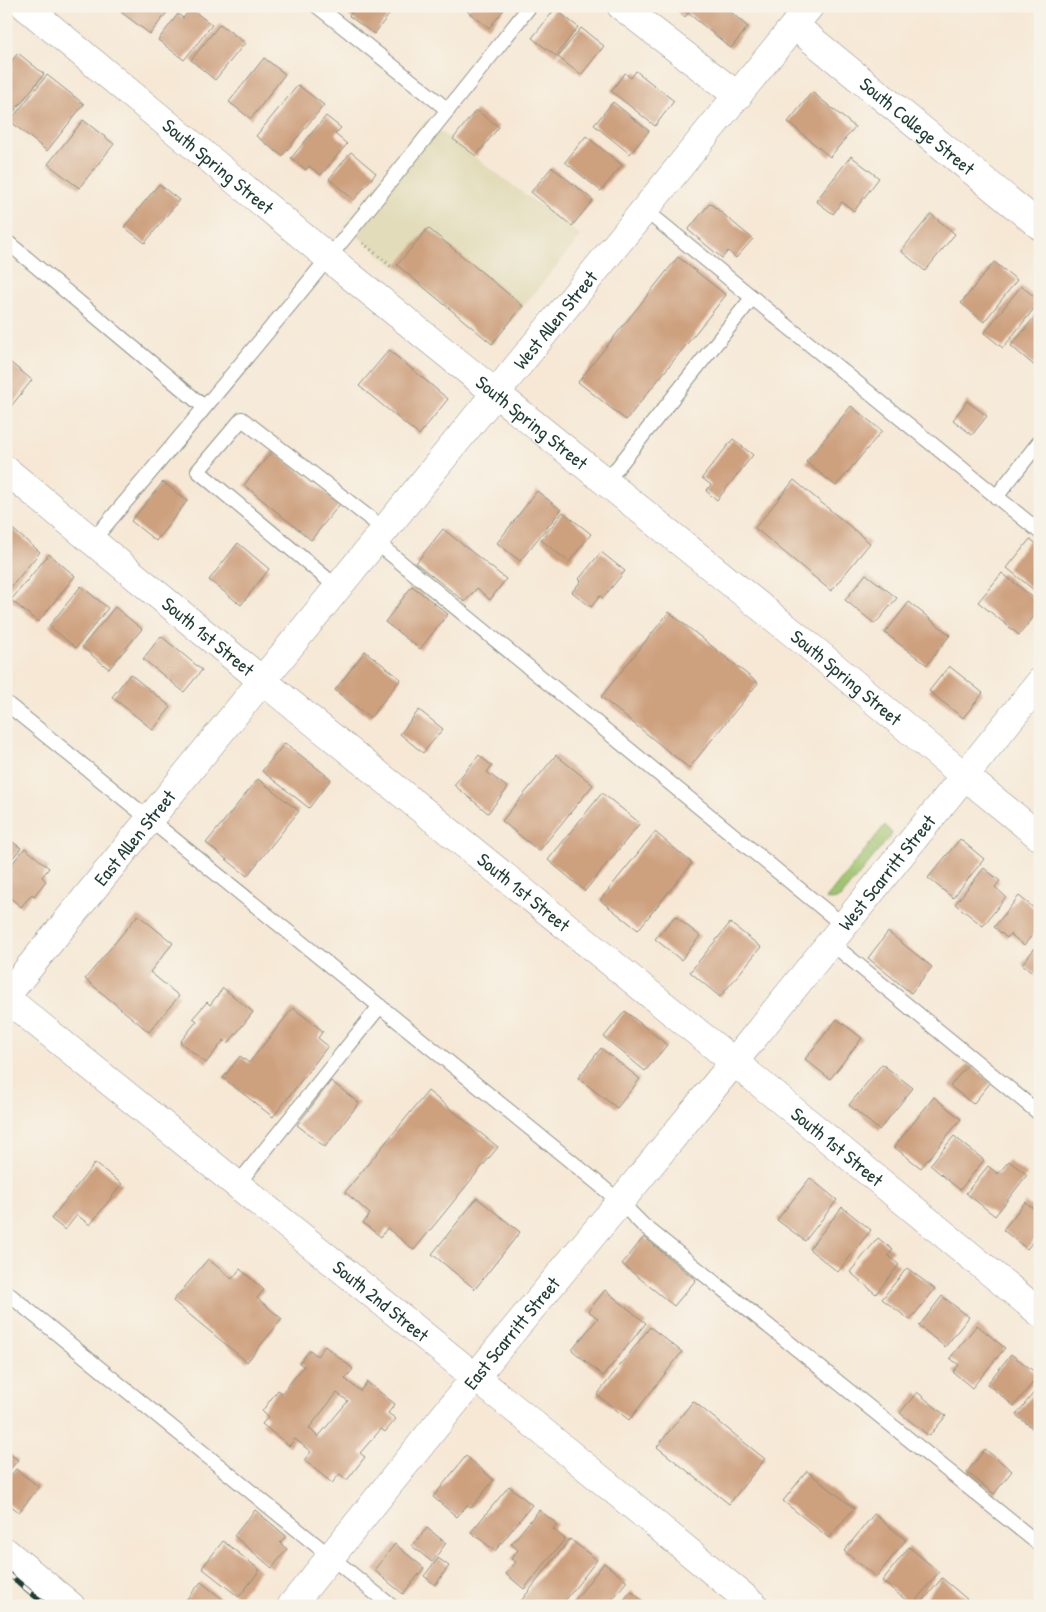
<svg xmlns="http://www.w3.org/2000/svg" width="1046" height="1612" viewBox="0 0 1046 1612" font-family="'Patrick Hand',sans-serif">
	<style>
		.built { fill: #e2dcba }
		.green { fill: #a0c570; stroke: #608152 }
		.building { fill: #cda07e; fill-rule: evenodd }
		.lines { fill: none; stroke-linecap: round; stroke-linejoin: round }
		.lane-casing { stroke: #8a9284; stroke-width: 16 }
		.street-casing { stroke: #8a9284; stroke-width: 29 }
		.secondary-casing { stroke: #8a9284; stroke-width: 29 }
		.path { stroke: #8a9284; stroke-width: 3; stroke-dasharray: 1 4; stroke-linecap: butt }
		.lane { stroke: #fff; stroke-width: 14 }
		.street { stroke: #fff; stroke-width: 28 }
		.secondary { stroke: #fff; stroke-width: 28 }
		.rail-casing { stroke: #1f3d34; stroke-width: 5.5 }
		.rail { stroke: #f7f3e8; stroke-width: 4; stroke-dasharray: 11; stroke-linecap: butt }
		.labels { text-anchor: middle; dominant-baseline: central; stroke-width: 4; stroke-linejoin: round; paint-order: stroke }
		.street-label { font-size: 19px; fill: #1f3d34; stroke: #f7f3e8 }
	</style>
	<rect width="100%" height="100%" fill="#f7f3e8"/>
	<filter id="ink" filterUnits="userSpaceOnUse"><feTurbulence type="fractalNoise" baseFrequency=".02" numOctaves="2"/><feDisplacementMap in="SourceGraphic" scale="10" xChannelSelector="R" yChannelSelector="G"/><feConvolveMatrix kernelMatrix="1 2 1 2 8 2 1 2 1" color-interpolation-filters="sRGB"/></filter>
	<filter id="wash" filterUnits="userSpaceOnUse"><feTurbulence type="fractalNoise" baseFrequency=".0096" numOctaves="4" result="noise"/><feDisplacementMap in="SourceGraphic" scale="20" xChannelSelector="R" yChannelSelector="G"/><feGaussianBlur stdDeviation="1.12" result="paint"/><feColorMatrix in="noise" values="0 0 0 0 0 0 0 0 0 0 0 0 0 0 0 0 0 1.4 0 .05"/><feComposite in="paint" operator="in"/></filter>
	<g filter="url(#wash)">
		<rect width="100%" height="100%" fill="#f6e8d5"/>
		<!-- built -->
		<path class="built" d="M426,121L581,236L492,345L345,226Z"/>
		<!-- green -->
		<path class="green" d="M885,825L892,834L840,898L831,900L826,899Z"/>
		<g id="blocks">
			<!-- building -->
			<path class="building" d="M125,6H172L150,34L121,12Z
				M356,6H385L392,11L374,34L349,16Z
				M471,6H507L489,28L467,11Z
				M672,6H724L748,27L731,48L688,13L685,17Z
				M191,9L212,25L184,60L158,40L178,14L183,18Z
				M555,9L578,27L556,56L532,38Z
				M220,24L245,43L215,80L191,60Z
				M581,28L604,46L581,75L558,57Z
				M18,53L44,74L13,113L6,107V68Z
				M264,58L285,74L251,119L229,102Z
				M636,71L674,101L655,126L611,91L625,73L631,78Z
				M47,75L84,104L47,151L10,121Z
				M298,85L324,105L282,156L256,136Z
				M812,92L855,127L830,157L788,122Z
				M613,102L649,131L630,154L594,125Z
				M476,110L499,127L476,156L453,139Z
				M326,116L341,128L335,134L347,144L321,175L309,166L306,170L291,158Z
				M83,120L114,144L79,188L48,164Z
				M586,136L622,165L601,191L565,162Z
				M351,152L376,173L354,200L329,179Z
				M851,156L879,178L854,211L842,202L833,214L816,201Z
				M552,167L593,200L572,226L531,192Z
				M159,184L179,200L145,243L124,227Z
				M710,203L753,239L736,258L728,251L722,258L688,230Z
				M931,214L955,234L925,271L901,251Z
				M428,228L523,306L492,344L397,265Z
				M678,257L726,295L626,420L578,382Z
				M994,262L1017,280L984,322L961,303Z
				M1021,286L1040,301L1003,348L984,333Z
				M1040,310V362L1036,367L1011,346Z
				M389,350L448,399L419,435L359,386Z
				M6,359L32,380L8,410L6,409Z
				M967,401L987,416L972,435L953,420Z
				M851,406L882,431L836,486L806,462Z
				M733,439L753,455L717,500L706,491L711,485L702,478Z
				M273,450L340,504L311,540L244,485Z
				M794,480L870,543L831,591L755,528Z
				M163,482L187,501L156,541L131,521Z
				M537,491L561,510L520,561L497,543Z
				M563,512L591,534L569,562L541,540Z
				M10,527L40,552L6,593V532Z
				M443,529L506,579L490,600L477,588L465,602L416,563Z
				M1030,539L1040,546V595L1007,568Z
				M238,543L269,569L241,605L209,580Z
				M601,552L625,571L603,598L600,596L591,607L572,592L581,581L579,579Z
				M49,554L75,576L38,622L11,600Z
				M1002,573L1040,603V609L1019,635L978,602Z
				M866,574L897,598L875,624L845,600Z
				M81,586L108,608L76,648L49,626Z
				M412,586L448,614L420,649L385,622Z
				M909,602L950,635L927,665L885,633Z
				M115,607L142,629L109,669L82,647Z
				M669,612L758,683L689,768L601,697Z
				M161,636L202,670L184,692L143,659Z
				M365,651L401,679L370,718L335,690Z
				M949,666L983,693L963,718L929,691Z
				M130,674L171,707L153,730L112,697Z
				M419,710L443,729L423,753L400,734Z
				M285,743L331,779L309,808L262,771Z
				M479,755L492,766L487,772L508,788L488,813L454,785Z
				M556,755L593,785L539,851L502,821Z
				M258,779L299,811L247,876L206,843Z
				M602,793L640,823L585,891L548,860Z
				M655,832L692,863L638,930L600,900Z
				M6,837L21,848L6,866Z
				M960,839L984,859L953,898L928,878Z
				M25,848L49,868L42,877L46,881L34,896L32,894L21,907L7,895L6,897V880L8,877L6,876V871Z
				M984,868L1000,881L995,887L1006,897L983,926L955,904Z
				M1019,896L1040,913V926L1024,945L1010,934L1007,938L994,927Z
				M138,915L173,943L150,972L179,996L149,1032L85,979Z
				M675,916L700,936L681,960L655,939Z
				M730,923L761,947L720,997L690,972Z
				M888,932L932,967L911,993L868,958Z
				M1040,942V978L1022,964Z
				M223,988L253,1012L228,1044L224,1040L206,1063L180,1042L197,1021L193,1018L207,1002L210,1005Z
				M293,1008L323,1031L318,1038L328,1046L273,1117L223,1078L240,1056L249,1063Z
				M625,1011L667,1045L645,1071L604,1037Z
				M837,1019L862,1038L830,1079L805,1059Z
				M601,1048L640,1079L617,1108L578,1078Z
				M882,1064L913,1088L879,1130L849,1105Z
				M968,1064L991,1082L973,1104L950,1086Z
				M331,1081L359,1103L325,1147L297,1125Z
				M428,1091L498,1147L414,1250L387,1228L381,1237L363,1223L370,1214L345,1192Z
				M934,1097L961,1119L921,1168L894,1147Z
				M954,1136L984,1160L960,1190L930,1165Z
				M1009,1161L1027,1175L995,1216L966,1193L988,1166L998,1174Z
				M95,1163L122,1184L90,1225L77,1215L65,1230L51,1219Z
				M810,1178L837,1200L805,1241L777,1220Z
				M477,1198L520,1232L475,1289L432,1254Z
				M1025,1202L1040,1213V1233L1027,1249L1003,1230Z
				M842,1207L871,1230L838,1272L809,1249Z
				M644,1237L696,1280L674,1306L622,1264Z
				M878,1238L893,1250L888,1255L899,1265L876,1294L850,1272Z
				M208,1259L232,1279L240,1269L264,1290L257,1298L282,1319L247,1362L173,1301Z
				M907,1268L935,1289L910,1320L882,1299Z
				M605,1290L646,1323L603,1376L572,1350L598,1318L588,1311Z
				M942,1296L969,1317L945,1347L919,1326Z
				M977,1325L1005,1348L972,1388L953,1372L959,1365L950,1358Z
				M650,1327L682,1352L629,1420L597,1395Z
				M325,1346L353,1369L345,1379L360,1391L367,1382L395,1404L388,1413L396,1419L385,1432L381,1429L360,1453L365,1457L347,1480L340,1474L332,1483L304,1460L311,1452L295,1439L289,1446L262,1424L268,1417L262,1411L278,1390L282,1393L304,1366L299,1363L310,1350L317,1356ZM337,1393L348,1401L318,1437L309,1428Z
				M1011,1354L1039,1375L1014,1406L987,1384Z
				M1040,1385V1434L1016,1415Z
				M917,1392L946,1416L929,1436L900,1413Z
				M693,1401L765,1459L729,1504L657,1447Z
				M985,1449L1012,1471L994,1494L967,1472Z
				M6,1451L18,1460L6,1474Z
				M466,1456L494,1480L471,1508L467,1505L457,1517L433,1497Z
				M16,1469L39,1487L19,1512L6,1502V1481Z
				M807,1471L854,1508L829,1538L783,1501Z
				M509,1486L532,1505L495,1551L471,1532Z
				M255,1510L286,1536L280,1543L287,1549L272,1568L234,1536Z
				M539,1510L557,1524L553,1529L565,1539L524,1589L506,1574L516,1562L511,1559L518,1550L511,1544Z
				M874,1514L906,1540L876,1577L844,1551Z
				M427,1528L446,1543L432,1562L412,1546Z
				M570,1539L597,1560L561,1606H527L521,1601Z
				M223,1541L260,1570L239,1597L202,1568Z
				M395,1544L424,1568L403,1594L374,1570Z
				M909,1547L939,1572L912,1605L882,1581Z
				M438,1558L449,1566L435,1585L424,1576Z
				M604,1563L627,1581L607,1606H570Z
				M942,1578L975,1606H919Z
				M201,1582L231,1606H181Z
				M631,1591L649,1606H619Z"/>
		</g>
	</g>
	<g filter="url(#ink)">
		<use href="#blocks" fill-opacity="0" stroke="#8a9284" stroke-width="1"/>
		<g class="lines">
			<defs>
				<path id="lane" d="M317,6L448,110
					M645,210L1040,532
					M6,241L204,407
					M606,482L752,298
					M996,497L1040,441
					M93,540C242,365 388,187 530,6
					M376,542L843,925
					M338,588L198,471L242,419L385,530
					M6,703L594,1180L620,1202L643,1225L1040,1545
					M830,942L1040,1114
					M237,1185L380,1006
					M6,1292L391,1606"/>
				<g id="street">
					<path d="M621,6L738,96"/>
					<path id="s1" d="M795,26L1040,226"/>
					<path id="s2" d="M6,470L237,660L755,1079L1040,1313"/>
					<path id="s3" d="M6,996L810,6"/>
					<path d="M6,1552L71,1606"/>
					<path id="s4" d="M291,1606L502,1344L620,1202L734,1062L1040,682"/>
				</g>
				<g id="secondary">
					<path id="s5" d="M25,6L353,278L819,654L939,755L1040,837"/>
					<path id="s6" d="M6,998L531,1422L755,1606"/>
				</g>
			</defs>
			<!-- lane casing -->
			<use href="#lane" class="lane-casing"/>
			<!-- street casing -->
			<use href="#street" class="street-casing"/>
			<!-- secondary casing -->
			<use href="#secondary" class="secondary-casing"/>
			<!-- path -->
			<path class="path" d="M363,243L393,268"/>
			<!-- lane -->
			<use href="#lane" class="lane"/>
			<!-- street -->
			<use href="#street" class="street"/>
			<!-- secondary -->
			<use href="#secondary" class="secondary"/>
			<defs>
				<path id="rail" d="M6,1572L47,1606"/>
			</defs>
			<!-- rail casing -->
			<use href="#rail" class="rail-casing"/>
			<!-- rail -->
			<use href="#rail" class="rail"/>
		</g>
	</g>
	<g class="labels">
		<!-- street labels -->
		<g class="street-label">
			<text stroke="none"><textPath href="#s1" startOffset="158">South College Street</textPath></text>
			<text stroke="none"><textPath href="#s5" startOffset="251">South Spring Street</textPath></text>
			<text stroke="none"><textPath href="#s3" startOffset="871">West Allen Street</textPath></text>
			<text stroke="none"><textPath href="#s5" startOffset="656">South Spring Street</textPath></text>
			<text stroke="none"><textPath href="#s2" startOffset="262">South 1st Street</textPath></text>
			<text stroke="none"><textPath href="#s5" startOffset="1061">South Spring Street</textPath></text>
			<text stroke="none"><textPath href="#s3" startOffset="204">East Allen Street</textPath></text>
			<text stroke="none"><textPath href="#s4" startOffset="945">West Scarritt Street</textPath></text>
			<text stroke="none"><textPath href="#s2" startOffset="668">South 1st Street</textPath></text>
			<text stroke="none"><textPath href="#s2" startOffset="1072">South 1st Street</textPath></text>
			<text stroke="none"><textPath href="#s6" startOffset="482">South 2nd Street</textPath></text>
			<text stroke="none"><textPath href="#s4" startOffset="351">East Scarritt Street</textPath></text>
		</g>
	</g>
	<!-- margin -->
	<rect width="1046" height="1612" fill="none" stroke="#f7f3e8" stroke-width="25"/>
</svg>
